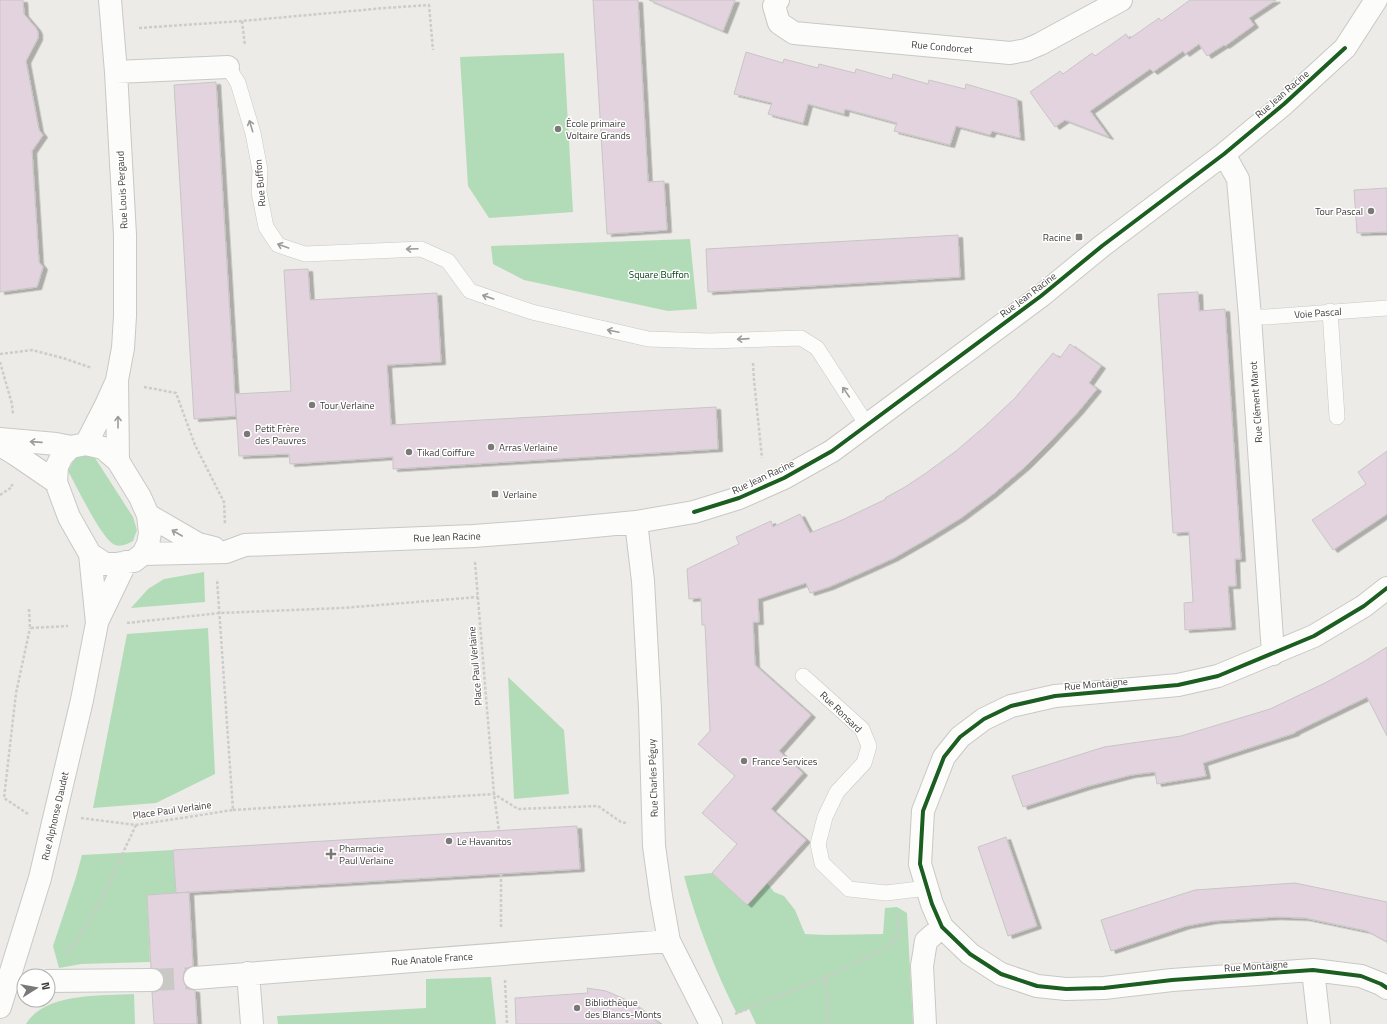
<svg xmlns="http://www.w3.org/2000/svg" width="1387" height="1024" viewBox="0 0 1387 1024" font-family="'Titillium Web',sans-serif">
	<style>
		.green { fill: #b2dcb7 }
		.building { fill: #e2d3de; stroke: #c7c6c5; filter: url(#shadow) }
		.lines { fill: none; stroke-linecap: round; stroke-linejoin: round }
		.minor-tunnel { stroke: #c9c8c4; stroke-width: 22; stroke-dasharray: 22 11; stroke-linecap: butt }
		.service-casing { stroke: #c9c8c6; stroke-width: 16 }
		.minor-casing { stroke: #c9c8c6; stroke-width: 24 }
		.path { stroke: #cccccb; stroke-width: 2.5; stroke-dasharray: 3 2; stroke-linecap: butt }
		.service { stroke: #fcfcfb; stroke-width: 15 }
		.minor { stroke: #fcfcfb; stroke-width: 22 }
		.cycleway-casing { stroke: #fff; stroke-width: 6 }
		.cycleway { stroke: #1b5e20; stroke-width: 4 }
		.oneway { stroke: #9c9c9a }
		.poi-dot { fill: #7a7976; stroke: #fff; stroke-width: 1.5 }
		.labels { text-anchor: middle; dominant-baseline: central; stroke-width: 3; stroke-linejoin: round; paint-order: stroke }
		.street-label { font-size: 10px; fill: #3d3c39; stroke: #fff }
		.poi-label { font-size: 10px; fill: #3d3c39; stroke: #fff; text-anchor: start }
		.park-label { font-size: 10px; fill: #004014; stroke: #fff }
	</style>
	<defs>
		<filter id="shadow"><feDropShadow dx="4.5" dy="2.5" stdDeviation="0" flood-color="#0004"/></filter>
	</defs>
	<rect width="100%" height="100%" fill="#ecebe7"/>
	<!-- green -->
	<path class="green" d="M564,53L573,212L489,218L468,186L460,57Z
		M690,239L697,309L668,311L524,280L493,264L491,246Z
		M86,453L95,458L133,517L137,530L133,541C127,544 122,547 115,545C102,540 76,485 68,471L75,457Z
		M204,572L205,602L131,608L148,589L164,579Z
		M208,628L215,774L156,803L93,808L127,634Z
		M508,677L564,730L569,794L514,799Z
		M173,850L176,893L147,896L150,962L81,964L59,968L53,946L76,877L82,855Z
		M712,873L747,905L767,883L774,892L784,896L795,910L805,934L826,935L883,934L885,908L897,907L907,913L913,1024H756L749,1009L737,1014C715,970 697,924 684,876Z
		M491,977L496,1024H278L277,1016L426,1008V979Z
		M134,994L135,1024H26C45,992 102,996 134,994Z"/>
	<!-- building -->
	<path class="building" d="M0,0H23L24,14L36,28L38,32V38L26,61L39,130L43,135L32,151L39,262L43,267L37,287L0,292Z
		M593,0H638L648,182L664,181L667,230L607,234Z
		M649,0H735L723,31Z
		M1190,0H1276L1249,18L1254,25L1225,46L1224,45L1207,56L1199,44L1185,54L1183,51L1153,72L1150,69L1090,111L1109,137L1065,120L1055,127L1030,92L1060,71L1063,74L1092,53L1095,56L1126,34L1129,39L1159,18L1161,21Z
		M746,52L783,63L784,59L818,68L819,64L855,73L856,69L892,79L893,74L928,84L929,80L965,89L966,84L1017,99L1020,138L992,131L990,135L956,126L950,145L894,131L897,123L845,109L844,114L808,104L803,123L768,114L772,103L734,94Z
		M216,82L236,416L194,419L174,85Z
		M1387,188V232L1357,233L1354,190Z
		M958,235L960,277L708,292L706,249Z
		M308,269L310,300L437,293L441,362L387,365L391,425L716,407L718,449L393,469V457L290,464L289,454L239,456L235,394L291,391L284,270Z
		M1198,292L1199,311L1225,309L1241,559H1235L1236,586H1228L1231,627L1185,630L1184,603L1193,602L1189,532L1173,533L1158,294Z
		M1070,344L1101,366L1089,383L1097,389L1078,412L1048,444L1026,466L993,494L961,518L927,539L894,558L861,573L829,587L810,593L806,583L758,599L759,622H753L755,665L811,715L779,751L803,773L771,809L806,840L747,905L712,873L737,844L702,813L735,776L698,744L710,731L705,625H702L701,598L689,599L687,569L739,544L736,537L771,521L773,527L800,514L810,533L842,520L886,499L885,498L905,487L926,473L956,451L984,427L1015,398L1053,353L1060,358Z
		M1387,451V514L1333,550L1312,520L1366,484L1358,472Z
		M1387,647V736L1367,697L1295,732V733L1203,763L1206,776L1157,784L1155,772L1131,775L1089,786L1023,807L1012,776L1104,747L1181,736L1270,709L1325,683L1365,661Z
		M577,826L580,869L176,893L173,850Z
		M1006,837L1037,926L1008,936L978,847Z
		M1295,883L1387,902V942L1367,931L1305,918L1276,917L1213,921L1186,926L1111,951L1101,920L1195,890Z
		M189,892L193,966L188,968L184,972L183,979L185,985L189,989L195,990L197,1024H154L152,992L158,991L163,986L164,979L163,974L158,969L151,968L147,895Z
		M587,988L606,991L631,1002L660,1024H516L515,998L588,993Z"/>
	<g class="lines">
		<!-- minor-tunnel -->
		<path class="minor-tunnel" d="M152,980L195,978"/>
		<defs>
			<path id="service" d="M228,67L238,83L253,133L260,170L259,192L266,227L278,245L305,254L421,249L448,261L470,291L532,312L648,339L710,341L801,338L817,348L867,425
				M1330,311L1337,417
				M1250,317H1267L1387,308
				M803,676L862,729L869,746L864,763L837,792L825,817L818,844L822,863L849,889L886,893L927,888"/>
			<path id="minor" d="M110,0L116,72L125,235V316L123,348L117,380L118,461
				M778,0L774,6L779,23L794,33L1010,53L1026,50L1040,44L1121,0
				M116,72L228,67
				M1224,154L1238,179L1250,317L1273,654
				M0,439L56,444L71,447
				M86,444L103,448L118,461L140,497L148,515L150,533L148,544L143,554L134,561L116,564H105L90,554L69,517L56,482L57,466L62,456L71,447Z
				M86,444L106,405L115,385
				M0,445L15,454L56,482
				M148,515L198,544L214,548
				M636,522L643,581L650,709L654,846L661,896L669,941L711,1024
				M143,554L226,552L245,545L474,536L553,530L636,522L694,512L739,498L784,478L832,451L1041,296L1102,246L1224,154L1284,104L1345,48L1376,0
				M1387,588L1364,606L1314,636L1218,676L1178,685L1055,696L1011,706L984,719L960,737L944,757L923,811L920,864L932,904L942,927L970,954L1001,974L1037,986L1066,989L1104,988L1172,980L1313,970L1361,976L1381,984L1387,988
				M97,622L126,562
				M1313,970L1319,1024
				M248,973L252,1024
				M195,978L669,941
				M48,981L152,980
				M0,1007L40,878L82,700L97,623L90,554
				M925,1024L922,966L926,941L942,927"/>
		</defs>
		<!-- service casing -->
		<use href="#service" class="service-casing"/>
		<!-- minor casing -->
		<use href="#minor" class="minor-casing"/>
		<!-- path -->
		<path class="path" d="M242,21L245,46
			M139,28L242,21L385,8L429,5L433,50
			M0,354L32,350L63,358L92,368
			M0,362L12,404L13,414
			M753,363L754,380L762,458
			M144,387L176,393L195,445L224,502L225,524
			M0,495L12,487V484
			M475,562L494,794L499,831
			M29,609L30,628L68,626
			M127,623L220,613L342,608L478,597
			M233,810L494,794L518,809L598,806L621,822L626,823
			M28,814L4,798L16,693L30,628
			M81,818L136,825L233,810L217,579
			M501,927V874
			M65,954L73,946L99,904L136,825
			M826,977L829,1024
			M505,980L507,1024
			M735,1014L826,977L889,946L899,934L898,915"/>
		<!-- service -->
		<use href="#service" class="service"/>
		<!-- minor -->
		<use href="#minor" class="minor"/>
		<defs>
			<path id="cycleway" d="M694,512L739,498L784,478L832,451L1041,296L1102,246L1224,154L1284,104L1345,48
				M1387,588L1364,606L1314,636L1218,676L1178,685L1055,696L1011,706L984,719L960,737L944,757L923,811L920,864L932,904L942,927L970,954L1001,974L1037,986L1066,989L1104,988L1172,980L1313,970L1361,976L1381,984L1387,988"/>
		</defs>
		<!-- cycleway casing -->
		<use href="#cycleway" class="cycleway-casing"/>
		<!-- cycleway -->
		<use href="#cycleway" class="cycleway"/>
	</g>
	<!-- one-way arrows -->
	<defs><path id="oneway-shaft" d="M-6 0H5M1.5-3L5.5 0L1.5 3" fill="none" stroke-width="1.6" stroke-linecap="round" stroke-linejoin="round"/></defs>
	<g class="oneway">
		<use href="#oneway-shaft" transform="translate(251 126) rotate(-107)"/>
		<use href="#oneway-shaft" transform="translate(283 246) rotate(-160)"/>
		<use href="#oneway-shaft" transform="translate(412 249) rotate(178)"/>
		<use href="#oneway-shaft" transform="translate(488 297) rotate(-161)"/>
		<use href="#oneway-shaft" transform="translate(613 331) rotate(-168)"/>
		<use href="#oneway-shaft" transform="translate(743 339) rotate(176)"/>
		<use href="#oneway-shaft" transform="translate(846 392) rotate(-124)"/>
		<use href="#oneway-shaft" transform="translate(118 422) rotate(-90)"/>
		<use href="#oneway-shaft" transform="translate(36 442) rotate(-176)"/>
		<use href="#oneway-shaft" transform="translate(177 533) rotate(-150)"/>
	</g>
	<!-- markers -->
	<g class="poi-dot">
		<circle cx="558" cy="129" r="4"/>
		<circle cx="1371" cy="211" r="4"/>
		<rect x="1075" y="233" width="8" height="8" rx="2"/>
		<circle cx="312" cy="405" r="4"/>
		<circle cx="247" cy="434" r="4"/>
		<circle cx="491" cy="447" r="4"/>
		<circle cx="409" cy="452" r="4"/>
		<rect x="491" y="490" width="8" height="8" rx="2"/>
		<circle cx="744" cy="761" r="4"/>
		<circle cx="449" cy="841" r="4"/>
		<path d="M329 848h4v4h4v4h-4v4h-4v-4h-4v-4h4z"/>
		<circle cx="577" cy="1008" r="4"/>
	</g>
	<g class="labels">
		<!-- street labels -->
		<g class="street-label">
			<text transform="translate(942 47) rotate(5)">Rue Condorcet</text>
			<text transform="translate(1282 94) rotate(-41)">Rue Jean Racine</text>
			<text transform="translate(260 183) rotate(-95)">Rue Buffon</text>
			<text transform="translate(122 190) rotate(-93)">Rue Louis Pergaud</text>
			<text transform="translate(1028 295) rotate(-37)">Rue Jean Racine</text>
			<text transform="translate(1318 313) rotate(-4)">Voie Pascal</text>
			<text transform="translate(1256 402) rotate(-94)">Rue Clément Marot</text>
			<text transform="translate(763 477) rotate(-25)">Rue Jean Racine</text>
			<text transform="translate(447 537) rotate(-2)">Rue Jean Racine</text>
			<text transform="translate(475 666) rotate(-95)">Place Paul Verlaine</text>
			<text transform="translate(1096 684) rotate(-5)">Rue Montaigne</text>
			<text transform="translate(841 712) rotate(44)">Rue Ronsard</text>
			<text transform="translate(653 778) rotate(-92)">Rue Charles Péguy</text>
			<text transform="translate(172 810) rotate(-8)">Place Paul Verlaine</text>
			<text transform="translate(55 816) rotate(-77)">Rue Alphonse Daudet</text>
			<text transform="translate(432 959) rotate(-4)">Rue Anatole France</text>
			<text transform="translate(1256 966) rotate(-4)">Rue Montaigne</text>
		</g>
		<!-- poi labels -->
		<g class="poi-label">
			<text x="566" y="123">École primaire<tspan x="566" dy="12">Voltaire Grands</tspan></text>
			<text x="1363" y="211" text-anchor="end">Tour Pascal</text>
			<text x="1071" y="237" text-anchor="end">Racine</text>
			<text x="320" y="405">Tour Verlaine</text>
			<text x="255" y="428">Petit Frère<tspan x="255" dy="12">des Pauvres</tspan></text>
			<text x="499" y="447">Arras Verlaine</text>
			<text x="417" y="452">Tikad Coiffure</text>
			<text x="503" y="494">Verlaine</text>
			<text x="752" y="761">France Services</text>
			<text x="457" y="841">Le Havanitos</text>
			<text x="339" y="848">Pharmacie<tspan x="339" dy="12">Paul Verlaine</tspan></text>
			<text x="585" y="1002">Bibliothèque<tspan x="585" dy="12">des Blancs-Monts</tspan></text>
		</g>
		<!-- park labels -->
		<g class="park-label">
			<text x="659" y="274">Square Buffon</text>
		</g>
	</g>
	<!-- north arrow -->
	<g transform="translate(36 988) rotate(79)"><circle r="19" fill="#ffffff" stroke="#b1b1b0"/>
	<path d="M0-3L7 15L0 10L-7 15Z" fill="#7a7976"/>
	<text y="-6" font-size="11" font-weight="bold" text-anchor="middle" fill="#3d3c39">N</text>
	</g>
</svg>
